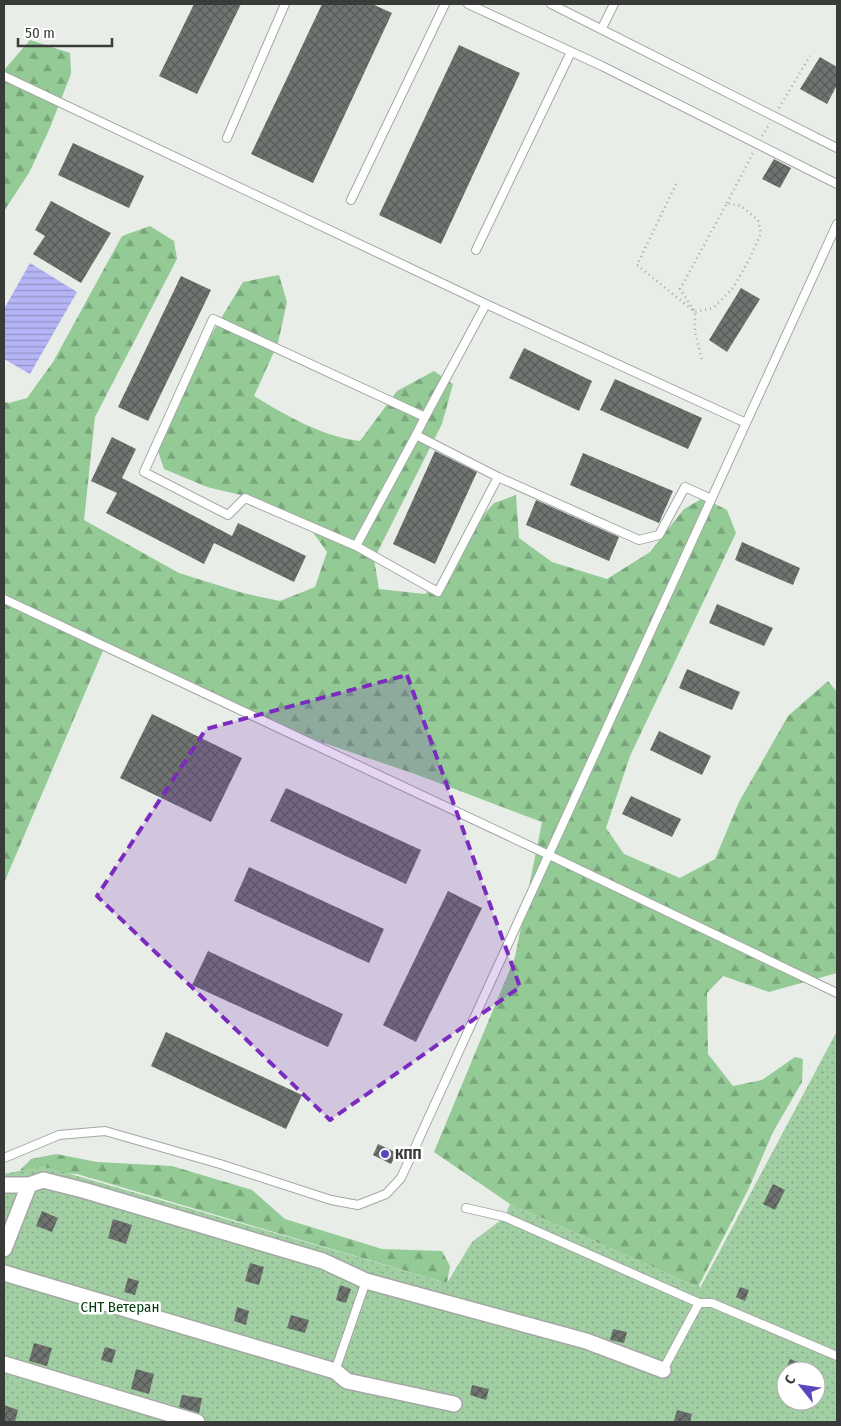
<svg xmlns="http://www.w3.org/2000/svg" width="841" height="1426" viewBox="0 0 841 1426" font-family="'Fira Sans Condensed',sans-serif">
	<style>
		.forest { fill: url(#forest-firs) }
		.park { fill: url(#park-dots); fill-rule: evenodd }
		.water { fill: url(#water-rules) }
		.building { fill: url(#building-cross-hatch) }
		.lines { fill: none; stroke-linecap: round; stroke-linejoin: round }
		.service-casing { stroke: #a3a8a3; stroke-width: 10 }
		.minor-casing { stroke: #a3a8a3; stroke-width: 18 }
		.path { stroke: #a5a9a5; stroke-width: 2.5; stroke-dasharray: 1 4; stroke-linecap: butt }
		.service { stroke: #fff; stroke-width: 8 }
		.minor { stroke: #fff; stroke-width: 15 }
		.marked { fill: #7b2cbf; fill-opacity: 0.2; stroke: #7b2cbf; stroke-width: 4; stroke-dasharray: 10 6; stroke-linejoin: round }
		.poi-dot { fill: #5a47bf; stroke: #fff; stroke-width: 2 }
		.labels { text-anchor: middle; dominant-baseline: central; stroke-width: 5; stroke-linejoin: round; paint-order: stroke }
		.poi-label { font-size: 15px; font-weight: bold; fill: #393b39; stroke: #fff; text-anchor: start }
		.park-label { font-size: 15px; fill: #003d0b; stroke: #fff }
	</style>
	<defs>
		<pattern id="forest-firs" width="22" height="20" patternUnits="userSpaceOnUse" patternTransform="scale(1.25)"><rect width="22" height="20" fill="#93ca95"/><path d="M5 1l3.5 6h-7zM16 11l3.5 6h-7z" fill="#79a57b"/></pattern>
		<pattern id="park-dots" width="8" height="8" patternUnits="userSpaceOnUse" patternTransform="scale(1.25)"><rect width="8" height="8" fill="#a1cfa3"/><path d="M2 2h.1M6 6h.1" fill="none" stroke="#84a986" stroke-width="1.8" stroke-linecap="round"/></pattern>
		<pattern id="water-rules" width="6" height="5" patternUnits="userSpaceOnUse" patternTransform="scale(1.25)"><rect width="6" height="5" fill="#b5b4f6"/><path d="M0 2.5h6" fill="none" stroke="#9494c8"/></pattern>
		<pattern id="building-cross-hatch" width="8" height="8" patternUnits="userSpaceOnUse" patternTransform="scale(1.25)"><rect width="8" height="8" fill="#707470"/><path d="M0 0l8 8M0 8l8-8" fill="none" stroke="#585c58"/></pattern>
	</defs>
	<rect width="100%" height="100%" fill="#e8ede8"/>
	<!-- forest -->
	<path class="forest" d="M30,40L70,53L71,74L49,130L29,173L4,211V70Z
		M150,226L174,241L177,259L95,417L84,520L179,573L243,593L280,601L315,587L327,552L307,524L262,500L207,487L164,469L157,448L211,335L243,282L279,275L287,302L278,343L254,396C287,416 321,436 360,441L397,391L434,371L453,384L442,424L374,559L379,589L425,594L438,583L467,533L494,503L516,495L519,538L552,562L607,579L650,552L684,509L703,498L727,510L736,533L630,756L606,828L624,854L680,878L715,859L739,802L788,716L828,681L837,692V973L769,992L723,976L707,993L708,1054L733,1086L762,1080L795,1057L803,1059L802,1082L773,1132L748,1190L699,1285L700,1288L510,1204L434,1152L515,957L542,822L415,774L303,736L105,646L4,883V402L9,403L27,398L53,362L122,236Z
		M56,1154L97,1162L172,1166L252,1190L285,1219L382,1249L442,1251L450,1266L447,1283L77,1174L20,1170L31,1159Z"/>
	<!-- park -->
	<path class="park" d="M837,1031V1422H4V1174L43,1166L447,1283L472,1242L505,1217L510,1204L700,1288ZM786,1371H816V1401H786Z"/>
	<!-- water -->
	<path class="water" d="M30,263L77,292L30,374L4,359V309Z"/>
	<!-- building -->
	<path class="building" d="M194,4H241L197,94L159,76Z
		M322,4H372L392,13L313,183L251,154Z
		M459,45L520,73L441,244L379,215Z
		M820,57L837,67V85L827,104L800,89Z
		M73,143L144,176L129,208L58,175Z
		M774,159L791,168L780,188L762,179Z
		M51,201L111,233L81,283L33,254L45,236L35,230Z
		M181,276L211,290L148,421L118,407Z
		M741,288L760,299L727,352L709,340Z
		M524,348L592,381L579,411L509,378Z
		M615,379L702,418L688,449L600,410Z
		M112,437L136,449L122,478L232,536L238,523L306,556L294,582L214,543L204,564L106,513L117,493L91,481Z
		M435,451L477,472L435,564L393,544Z
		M583,453L673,491L659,523L570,485Z
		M536,500L619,537L609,561L526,525Z
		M742,542L800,568L793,585L735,560Z
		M717,604L773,628L764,646L709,623Z
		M687,669L740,692L732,710L679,688Z
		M152,714L242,758L211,822L120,778Z
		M659,731L711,756L702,775L650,750Z
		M286,788L421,850L406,884L270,821Z
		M631,796L681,819L672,837L622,814Z
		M249,867L384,929L369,963L234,901Z
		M448,891L482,908L416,1042L383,1025Z
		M208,951L343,1014L328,1047L192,985Z
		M166,1032L302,1095L286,1129L151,1066Z
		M378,1144L397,1153L391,1164L373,1155Z
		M773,1184L785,1190L775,1210L763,1204Z
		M42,1211L58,1218L52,1232L36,1226Z
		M113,1219L132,1225L126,1244L108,1238Z
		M250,1263L264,1267L259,1285L245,1281Z
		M128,1278L139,1281L135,1295L124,1292Z
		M340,1285L351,1289L346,1303L336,1300Z
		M740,1287L749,1290L745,1301L736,1297Z
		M237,1307L249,1311L246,1325L234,1321Z
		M291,1315L309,1320L305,1333L287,1328Z
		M613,1329L627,1332L624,1343L610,1340Z
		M34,1343L52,1348L47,1366L29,1361Z
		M105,1347L116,1350L112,1363L101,1360Z
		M790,1359L818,1370V1371H785Z
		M136,1369L154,1374L149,1394L131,1389Z
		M472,1385L489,1389L486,1400L470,1395Z
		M182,1395L202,1398L199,1413L179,1407Z
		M4,1405L18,1410L15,1422H4Z
		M677,1410L692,1414L690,1422L674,1421Z"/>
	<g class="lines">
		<defs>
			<path id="service" d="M468,4L602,66L837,184
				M551,4L837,148
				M602,28L614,4
				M4,76L486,304L746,423
				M227,138L285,4
				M351,200L445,4
				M476,250L571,52
				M425,417L213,319L144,472L228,515L245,498L356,546L416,435L425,417L486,304
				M416,435L498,477L639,540L659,535L685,487L711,499
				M356,546L438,592L498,477
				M4,599L549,855L837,993
				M4,1158L59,1135L105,1131L220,1164L331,1200L358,1205L386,1194L401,1178L837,224
				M466,1208L505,1217L699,1303H712L837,1356
				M663,1370L699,1303
				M335,1371L366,1281"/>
			<path id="minor" d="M4,1185H29L43,1180L83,1190L323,1261L366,1281L586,1341L663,1370
				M4,1249L29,1185
				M4,1273L335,1371L347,1381L454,1404
				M4,1364L197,1422"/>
		</defs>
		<!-- service casing -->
		<use href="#service" class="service-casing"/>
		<!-- minor casing -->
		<use href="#minor" class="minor-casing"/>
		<!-- path -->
		<path class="path" d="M779,108L810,56
			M762,136L770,123
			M676,184L637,265L695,312L713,308L733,288L750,258L761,233L758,220L741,206L727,203L680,289L695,312V332L702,361
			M727,203L754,151"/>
		<!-- service -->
		<use href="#service" class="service"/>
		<!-- minor -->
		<use href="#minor" class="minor"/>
	</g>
	<!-- marked area -->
	<path class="marked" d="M407,675L520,987L330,1120L97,896L206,729Z"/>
	<!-- markers -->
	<circle class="poi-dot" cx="385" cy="1154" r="5"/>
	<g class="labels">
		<!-- poi labels -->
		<g class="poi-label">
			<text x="395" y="1154">КПП</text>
		</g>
		<!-- park labels -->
		<g class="park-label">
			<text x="120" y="1307">СНТ Ветеран</text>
		</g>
	</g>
	<!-- border -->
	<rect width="841" height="1426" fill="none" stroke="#393b39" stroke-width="10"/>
	<!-- north arrow -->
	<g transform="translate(801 1386) rotate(300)"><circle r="24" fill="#ffffff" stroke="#b0b1b0"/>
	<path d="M0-4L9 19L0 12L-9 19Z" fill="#5a47bf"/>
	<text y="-8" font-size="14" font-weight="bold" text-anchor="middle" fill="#393b39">С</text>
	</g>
	<!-- scale -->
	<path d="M18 38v8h94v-8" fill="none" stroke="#393b39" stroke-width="2.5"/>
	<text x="25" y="38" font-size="15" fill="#393b39" stroke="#ffffff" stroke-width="4" paint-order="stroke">50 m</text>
</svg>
